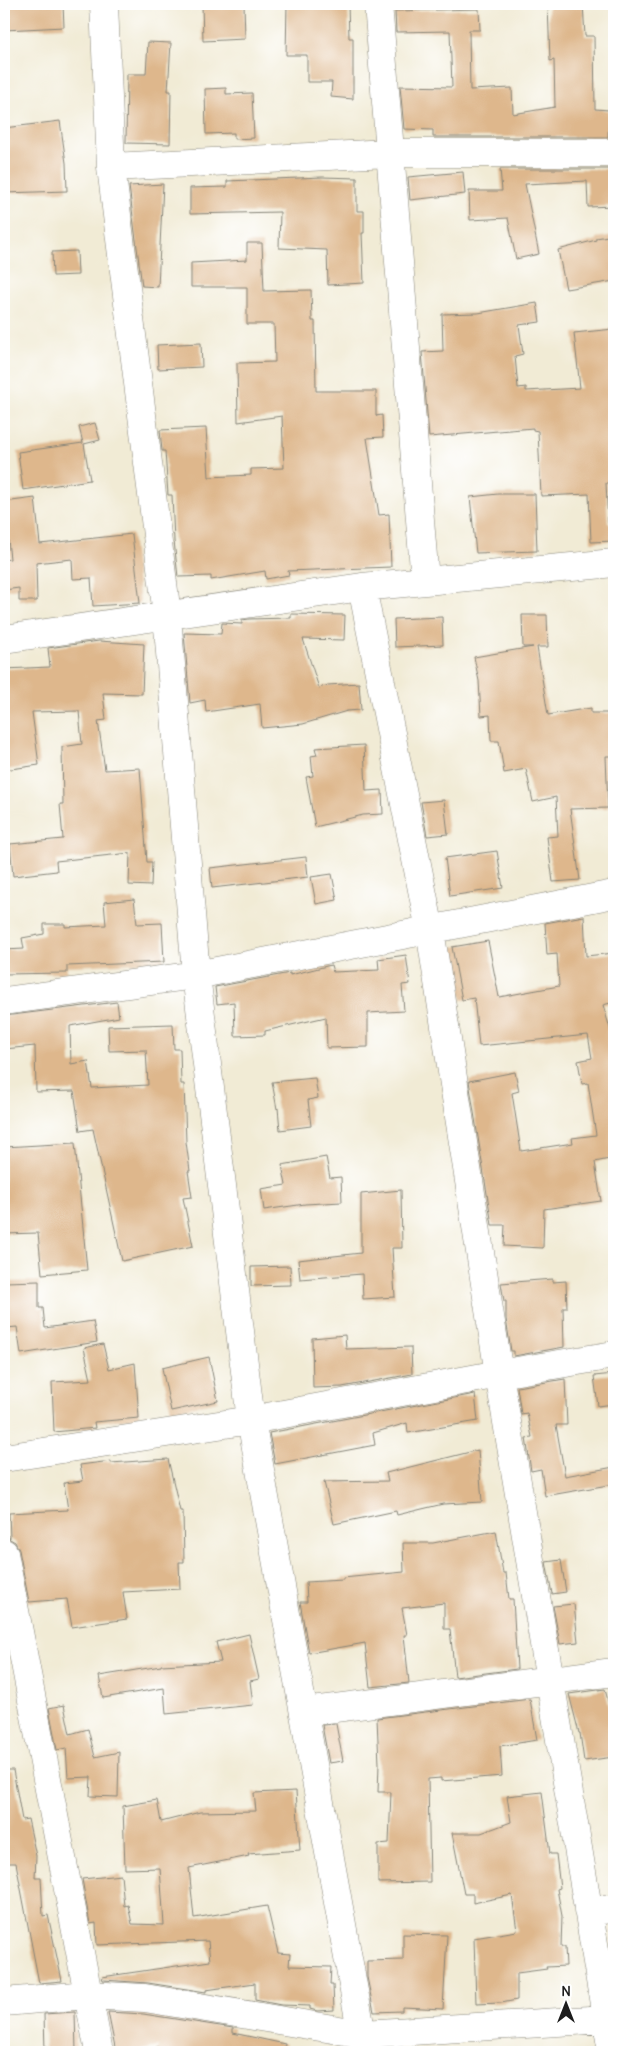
<svg xmlns="http://www.w3.org/2000/svg" width="618" height="2056" viewBox="0 0 618 2056" font-family="Delius,sans-serif">
	<style>
		.building { fill: #deb78c }
		.lines { fill: none; stroke-linecap: round; stroke-linejoin: round }
		.minor-casing { stroke: #868478; stroke-width: 29 }
		.minor { stroke: #fff; stroke-width: 28 }
	</style>
	<rect width="100%" height="100%" fill="#fff"/>
	<filter id="ink" filterUnits="userSpaceOnUse"><feTurbulence type="fractalNoise" baseFrequency=".02" numOctaves="2"/><feDisplacementMap in="SourceGraphic" scale="10" xChannelSelector="R" yChannelSelector="G"/><feConvolveMatrix kernelMatrix="1 2 1 2 8 2 1 2 1" color-interpolation-filters="sRGB"/></filter>
	<filter id="wash" filterUnits="userSpaceOnUse"><feTurbulence type="fractalNoise" baseFrequency=".0096" numOctaves="4" result="noise"/><feDisplacementMap in="SourceGraphic" scale="20" xChannelSelector="R" yChannelSelector="G"/><feGaussianBlur stdDeviation="1.12" result="paint"/><feColorMatrix in="noise" values="0 0 0 0 0 0 0 0 0 0 0 0 0 0 0 0 0 1.4 0 .05"/><feComposite in="paint" operator="in"/></filter>
	<g filter="url(#wash)">
		<rect width="100%" height="100%" fill="#f1ebd5"/>
		<g id="blocks">
			<!-- building -->
			<path class="building" d="M4,4H63L64,27L4,30Z
				M202,4H244L245,39L203,41Z
				M287,4H348L349,38H353V99L331,97L332,82H307V55H286Z
				M583,4L585,36H594L595,109L609,110L608,137H433V130L404,129L400,86L452,87L450,31L396,32L395,11L479,9L480,30H469L470,90L512,88L513,114L555,107L554,60L550,61L548,5Z
				M148,42L171,43L168,91H171L170,144L126,143L127,74H146Z
				M226,88V94L252,93L254,138L234,139V133L206,134L205,89Z
				M60,121L66,163L67,191L4,193V128Z
				M500,169H614V206L588,207L587,181L525,184L539,254L516,259L508,218L470,220L469,191H502Z
				M463,172L465,194L410,200L408,177Z
				M322,177L357,178V211H364V233H362L364,283L328,285L327,250L279,248L280,212L190,214V188L227,187V181Z
				M163,184L158,287L142,286L129,186Z
				M614,235V281L566,289L558,250L596,240V238Z
				M247,243H262L264,291L311,290L312,321H315L316,391H376V416L382,415L383,437L367,438L379,515L389,514L391,567L288,571L289,575L266,579L265,571L211,580V576L178,577L174,541L172,495H168L165,451H162L160,430L206,428L209,477L251,475V469L284,468L282,416L238,422L237,363L275,362L274,324H247V287H191V263L247,260Z
				M77,251L78,275L53,276L52,252Z
				M537,303L540,322L519,325L523,354L515,356L518,388L526,387V391L580,388L574,333L614,329V483H606L608,523H614V541L591,542L589,494L541,496L538,431L533,430V428L429,437L422,352L443,351L442,314L478,313Z
				M201,343L202,367L158,369L157,345Z
				M95,423L100,440L84,444L90,480L23,490L18,452L83,443L79,427Z
				M498,494H535L537,551L476,553L470,497Z
				M35,498L40,544L132,534L140,603L93,606L91,578L73,579L72,559L36,563L37,601H19V588L4,590V560L10,559L4,502Z
				M291,614L345,615L344,640L303,639L319,688L328,685L359,683L361,710L347,711L303,724L262,728L260,704L206,712L205,700L190,703L184,633L221,634L222,623L242,624V620L249,619L291,618Z
				M522,615H547L548,647H537L548,715L591,708V713H614V756H606L608,808L570,809L580,880L553,882L547,837L558,836L556,797L533,802L526,769L504,773L499,741H491L490,715L481,716L479,681L474,657L533,647H523Z
				M442,617L443,645L395,647L394,619Z
				M99,641L144,644L142,694L103,693L106,720L98,721L105,770L140,768L147,862H152L151,886L129,885L130,853L56,861L57,871L13,876L10,844L63,839L60,804H63L62,747L82,744L79,711L32,712L39,765L4,770V669L50,667L48,648Z
				M364,745L366,791L382,790L383,814L363,815L315,827L306,777L313,776L311,756L317,755L315,748Z
				M444,800L448,834L427,836L421,802Z
				M497,851L503,888L450,896L445,858Z
				M306,857L308,877L212,888L210,868Z
				M332,874L337,900L316,904L311,877Z
				M134,899L137,924L162,923L164,962L67,966V973L4,974V950L24,949L22,938L44,934V924H65V927L106,925L104,902Z
				M584,916L586,956L614,953V1002L603,1005L614,1042V1158L595,1162L601,1201L544,1209L543,1248L504,1246L505,1225H492L469,1081L515,1072L519,1091L512,1093L521,1151L573,1143L572,1138L596,1135L588,1083L582,1084L578,1061L592,1058L588,1035L479,1046L474,998L462,1000L452,947L488,941L499,997L559,986L557,954L547,955L545,923Z
				M406,955L410,984L402,985L404,1011L368,1013V1047L327,1048L326,1017L265,1031V1035L235,1036L234,1002L217,1004L215,987L290,973V975L331,965L333,972L379,970L378,959Z
				M117,1002L119,1017L70,1026L71,1064L88,1061L92,1088L148,1085L146,1050L109,1051L108,1026L173,1024L174,1049H180L181,1084H184L186,1142L190,1171H188L192,1197L183,1198L193,1246L122,1261L93,1129L80,1131L74,1091L36,1092L35,1046L4,1049V1016Z
				M315,1078L318,1098L308,1100L311,1126L280,1130L278,1108L277,1109L272,1082Z
				M75,1143L87,1270L42,1274L38,1233L4,1234V1147Z
				M326,1157L330,1178L341,1177L342,1202L305,1204L264,1210L261,1189L286,1185L282,1165Z
				M401,1190L402,1248H392L395,1297L363,1299L362,1274L300,1279L298,1260L361,1253V1194Z
				M290,1266L291,1285L251,1286V1267Z
				M553,1279V1282L566,1281L567,1308H563L564,1347L514,1356V1351H511L506,1319V1301H504L501,1283Z
				M39,1281V1308H43L45,1328L93,1321L97,1342L21,1354L17,1327L6,1328L5,1282Z
				M345,1335L346,1349L411,1347L412,1374L342,1387L313,1388L312,1338Z
				M103,1344L109,1369L135,1363L139,1418L94,1422L95,1428L54,1432L52,1382L91,1380L84,1348Z
				M209,1357L218,1401L171,1411L162,1368Z
				M614,1374V1404L598,1406L594,1376Z
				M565,1379L567,1425H556L565,1476L614,1467V1484L545,1496L541,1469L531,1471L526,1438L532,1437L527,1413L521,1414L517,1387Z
				M475,1394L478,1421L408,1433L407,1423L373,1433L375,1445L275,1464L269,1433Z
				M478,1450L482,1502L443,1504L397,1515L396,1511L334,1524L324,1482L388,1481L386,1473Z
				M168,1459L180,1511H183L184,1562H179L180,1589L123,1592L127,1619L72,1627L67,1599L29,1602L19,1550L15,1542L8,1538H10L9,1513L68,1510L64,1483L83,1481L80,1465L111,1461V1463Z
				M496,1531L503,1573H506L509,1599H513L517,1669L455,1677L450,1629H444V1603L402,1608L407,1635H404L409,1683L370,1687L365,1643L309,1653L300,1602H307L306,1582L343,1580V1578L404,1572L403,1543H433Z
				M561,1560L566,1592L552,1594L546,1562Z
				M574,1604L578,1642L560,1644L553,1606Z
				M249,1634L259,1679L250,1681L253,1705L166,1714L164,1688L103,1698L99,1676L161,1666V1665L221,1662L216,1642Z
				M605,1689L614,1725V1757L584,1761L580,1733H579L569,1694Z
				M530,1699L537,1740L500,1746L502,1776L441,1781V1778L428,1779L430,1882L378,1883V1844L389,1843L391,1792H378L379,1764L377,1718Z
				M64,1705L70,1734L88,1729L95,1757L119,1752L118,1797L90,1796L91,1777L68,1778L66,1748L57,1750L49,1708Z
				M336,1724L343,1761L329,1763L322,1725Z
				M4,1770H13L22,1820L28,1819L36,1856L35,1877H41L43,1916L48,1915L62,1981L39,1983L16,1863H4Z
				M296,1791L300,1850L248,1854L249,1856L189,1868L194,1918L267,1906L278,1953L290,1954L289,1966L331,1967L330,1985H333L334,2010L317,2011L310,2009V2006L281,2005L255,2000V1983L206,1990V1992L148,1983L103,1980L102,1977L210,1961L208,1941L97,1945L96,1923L90,1924L82,1879L121,1875L124,1906L128,1905L132,1924L164,1925L160,1868L125,1869L123,1806L157,1800L161,1822L200,1812L256,1811L254,1793Z
				M542,1792L550,1854H556L560,1888L557,1889L562,1916L561,1947H565L566,1966L546,1967L547,1969L517,1973V2000L501,2003L476,2004L474,1938L517,1931L512,1895L473,1903V1894H464L452,1833H481L511,1822L507,1796Z
				M403,1934L447,1935L443,2009L402,2007V2011L374,2012L367,1977V1961L403,1960Z
				M75,2012L76,2052H45L44,2014Z
				M108,2012L143,2014L233,2028V2033L285,2044L284,2052H157L158,2047L132,2052H116Z"/>
		</g>
	</g>
	<g filter="url(#ink)">
		<use href="#blocks" fill-opacity="0" stroke="#868478" stroke-width="1"/>
		<g class="lines">
			<defs>
				<path id="minor" d="M104,4L111,167L167,615L196,975L251,1420L365,2052
					M378,4L425,581
					M111,167L389,153H614
					M362,587L430,930L499,1374L612,2052
					M4,639L362,587L614,563
					M4,1001L196,975L614,894
					M4,1458L251,1420L499,1374L614,1355
					M4,1553L99,2052
					M304,1712L614,1672
					M588,1911L614,1909
					M4,2002L87,1995L145,1998L363,2034L606,2019"/>
			</defs>
			<!-- minor casing -->
			<use href="#minor" class="minor-casing"/>
			<!-- minor -->
			<use href="#minor" class="minor"/>
		</g>
	</g>
	<!-- margin -->
	<rect width="618" height="2056" fill="none" stroke="#fff" stroke-width="20"/>
	<!-- north arrow -->
	<g transform="translate(566 2004)" stroke="#ffffff" stroke-width="4" paint-order="stroke">
	<path d="M0-4L9 19L0 12L-9 19Z" fill="#1c1c1c"/>
	<text y="-8" font-size="14" font-weight="bold" text-anchor="middle" fill="#1c1c1c">N</text>
	</g>
</svg>
